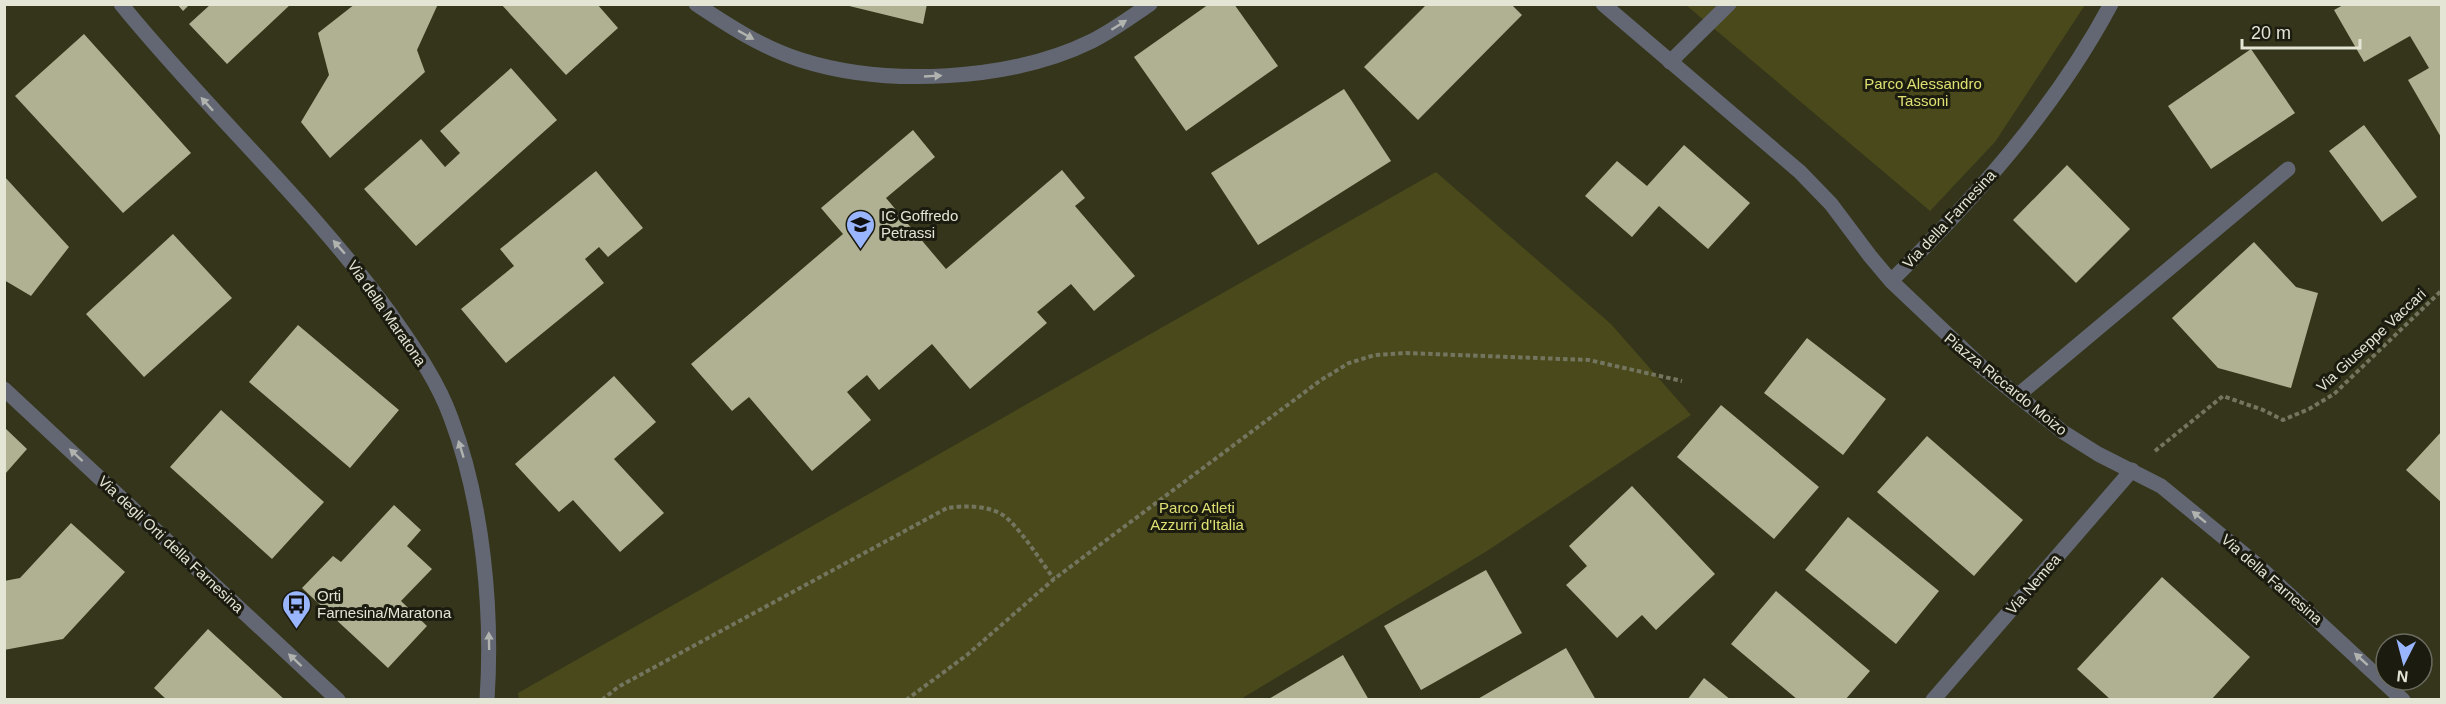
<svg xmlns="http://www.w3.org/2000/svg" width="2446" height="704" viewBox="0 0 2446 704" font-family="Arial,sans-serif">
	<style>
		.green { fill: #49491c }
		.building { fill: #afb192 }
		.lines { fill: none; stroke-linecap: round; stroke-linejoin: round }
		.path { stroke: #74755e; stroke-width: 4; stroke-dasharray: 4.5 3; stroke-linecap: butt }
		.service { stroke: #636773; stroke-width: 15 }
		.minor { stroke: #636773; stroke-width: 15 }
		.tertiary { stroke: #636773; stroke-width: 15 }
		.oneway { fill: #b0b3ae }
		.labels { text-anchor: middle; dominant-baseline: central; stroke-width: 6; stroke-linejoin: round; paint-order: stroke }
		.park-label { font-size: 15px; fill: #dee072; stroke: #1b1b10 }
		.poi-label { font-size: 15px; fill: #e4e5d5; stroke: #1b1b10; text-anchor: start }
		.street-label { font-size: 15px; fill: #e4e5d5; stroke: #1b1b10 }
	</style>
	<rect width="100%" height="100%" fill="#34351a"/>
	<!-- green -->
	<path class="green" d="M1686,5H2085L1995,142L1930,211Z
		M1436,172L1611,324L1691,415L1487,551L1241,699H519L518,693Z"/>
	<!-- building -->
	<path class="building" d="M177,4H190L183,11Z
		M211,4H291L227,64L189,24Z
		M355,4H438L417,50L425,72L330,158L301,122L329,75L318,33Z
		M501,4H597L618,28L566,75Z
		M841,4H927L923,24Z
		M1209,4H1234L1278,66L1186,131L1134,57Z
		M2345,4H2442V139L2408,80L2429,68L2410,36L2364,62L2334,10Z
		M1426,5H1512L1522,15L1418,120L1364,67Z
		M84,34L191,153L123,213L15,96Z
		M2251,49L2295,113L2211,169L2168,106Z
		M511,68L557,120L416,246L364,189L421,139L445,167L460,153L440,131Z
		M1344,89L1391,161L1258,245L1211,173Z
		M2364,125L2417,197L2382,222L2329,151Z
		M913,130L935,157L886,198L946,269L1062,170L1085,198L1075,206L1135,276L1094,311L1071,284L1037,312L1047,323L970,389L932,344L879,390L867,375L847,392L871,420L812,471L749,397L732,411L691,364L843,234L821,208Z
		M1684,145L1750,203L1708,249L1659,206L1632,237L1585,196L1617,161L1647,186Z
		M2067,165L2130,229L2076,283L2013,220Z
		M596,171L643,228L608,257L599,247L585,259L604,283L506,363L461,309L514,266L500,249Z
		M4,176L69,247L31,296L4,280Z
		M173,234L232,298L144,377L86,314Z
		M2254,242L2296,287L2318,293L2291,388L2218,368L2172,318Z
		M298,325L399,410L350,468L249,382Z
		M1807,338L1886,399L1843,455L1764,393Z
		M614,376L656,422L614,459L664,513L620,552L573,500L559,512L515,464Z
		M1721,405L1819,487L1774,539L1677,457Z
		M221,410L324,502L272,559L170,467Z
		M5,428L27,449L5,474Z
		M2442,431V503L2406,470Z
		M1927,436L2023,520L1974,576L1877,492Z
		M1632,486L1715,574L1656,630L1642,615L1617,638L1566,585L1587,566L1569,546Z
		M394,505L421,530L407,546L432,569L401,601L427,626L388,668L302,588L333,556L341,562Z
		M1848,517L1939,591L1896,644L1805,570Z
		M71,523L125,572L63,639L4,650V581L20,578Z
		M1486,570L1522,633L1421,690L1384,626Z
		M2162,577L2250,657L2211,700H2111L2077,669Z
		M1776,591L1870,671L1845,700H1798L1731,644Z
		M208,629L285,700H167L154,688Z
		M1566,648L1596,700H1476Z
		M1343,655L1369,700H1267Z
		M1704,678L1731,700H1687Z"/>
	<g class="lines">
		<!-- path -->
		<path class="path" d="M2155,451L2223,396L2263,410L2283,420L2309,409L2334,394L2442,290
			M602,700L618,687L947,508C966,505 994,505 1009,520C1026,537 1040,560 1054,579
			M906,700L967,655L1054,579L1321,380L1349,363L1375,355L1406,353L1589,360L1682,381"/>
		<!-- service -->
		<path class="service" d="M1670,62L1729,4"/>
		<!-- minor -->
		<path class="minor" d="M121,4C207,110 309,202 389,312C412,345 437,379 451,418C483,503 493,609 487,700
			M696,4C729,26 763,48 801,60C886,87 1011,81 1092,41C1112,31 1131,17 1150,4
			M1603,4L1800,172L1831,204L1870,256L1891,281L1983,368L2063,432L2098,454L2161,486L2255,563L2403,700
			M1891,281C1975,198 2055,109 2111,4
			M2017,396L2288,169
			M1933,700L2132,470"/>
		<!-- tertiary -->
		<path class="tertiary" d="M4,389L338,700"/>
	</g>
	<!-- one-way arrows -->
	<defs><path id="oneway-solid" d="M-6-.8H1V-3.2L6.5 0L1 3.2V.8H-6Z" transform="scale(1.5)"/></defs>
	<g class="oneway">
		<use href="#oneway-solid" transform="translate(1119 25) rotate(-32)"/>
		<use href="#oneway-solid" transform="translate(746 35) rotate(29)"/>
		<use href="#oneway-solid" transform="translate(933 76) rotate(-3)"/>
		<use href="#oneway-solid" transform="translate(207 104) rotate(-132)"/>
		<use href="#oneway-solid" transform="translate(339 247) rotate(-131)"/>
		<use href="#oneway-solid" transform="translate(461 449) rotate(-107)"/>
		<use href="#oneway-solid" transform="translate(76 455) rotate(-137)"/>
		<use href="#oneway-solid" transform="translate(2199 517) rotate(-141)"/>
		<use href="#oneway-solid" transform="translate(489 641) rotate(-91)"/>
		<use href="#oneway-solid" transform="translate(2361 659) rotate(-138)"/>
		<use href="#oneway-solid" transform="translate(295 660) rotate(-137)"/>
	</g>
	<!-- icons -->
	<defs>
		<symbol id="school-pin" viewBox="-11 -11 22 30"><path d="M0 17L-7.5 6A9.5 9.5 0 1 1 7.5 6Z" fill="#99b5fd" stroke="#1b1b10"/><path d="M0-5L7-2L0 1L-7-2ZM-4 1L0 2.5L4 1V4Q0 6-4 4Z" fill="#111"/></symbol>
		<symbol id="bus-pin" viewBox="-11 -11 22 30"><path d="M0 17L-7.5 6A9.5 9.5 0 1 1 7.5 6Z" fill="#99b5fd" stroke="#1b1b10"/><path d="M-5-6H5V4H4V6H2V4H-2V6H-4V4H-5ZM-3.5-4V0h7V-4ZM-3.5 1.2v1.5H-2V1.2ZM2 1.2v1.5H3.5V1.2Z" fill="#111"/></symbol>
	</defs>
	<g fill-rule="evenodd">
		<use href="#school-pin" x="844" y="208" width="33" height="45"/>
		<use href="#bus-pin" x="280" y="588" width="33" height="45"/>
	</g>
	<g class="labels">
		<!-- park labels -->
		<g class="park-label">
			<text x="1923" y="83">Parco Alessandro<tspan x="1923" dy="17">Tassoni</tspan></text>
			<text x="1197" y="507">Parco Atleti<tspan x="1197" dy="17">Azzurri d'Italia</tspan></text>
		</g>
		<!-- poi labels -->
		<g class="poi-label">
			<text x="881" y="215">IC Goffredo<tspan x="881" dy="17">Petrassi</tspan></text>
			<text x="317" y="595">Orti<tspan x="317" dy="17">Farnesina/Maratona</tspan></text>
		</g>
		<!-- street labels -->
		<g class="street-label">
			<text transform="translate(1949 219) rotate(-47)">Via della Farnesina</text>
			<text transform="translate(387 313) rotate(55)">Via della Maratona</text>
			<text transform="translate(2371 340) rotate(-43)">Via Giuseppe Vaccari</text>
			<text transform="translate(2006 384) rotate(39)">Piazza Riccardo Moizo</text>
			<text transform="translate(171 544) rotate(43)">Via degli Orti della Farnesina</text>
			<text transform="translate(2272 579) rotate(41)">Via della Farnesina</text>
			<text transform="translate(2033 584) rotate(-49)">Via Nemea</text>
		</g>
	</g>
	<!-- border -->
	<rect width="2446" height="704" fill="none" stroke="#e4e5d5" stroke-width="12"/>
	<!-- north arrow -->
	<g transform="translate(2404 662) rotate(186)"><circle r="28" fill="#1b1b10" stroke="#6b6c5f" stroke-width="1.5"/>
	<path d="M0-4.5L10 22L0 15L-10 22Z" fill="#99b5fd"/>
	<text y="-9" font-size="16" font-weight="bold" text-anchor="middle" fill="#e4e5d5">N</text>
	</g>
	<!-- scale -->
	<path d="M2242 39v9h118v-9" fill="none" stroke="#e4e5d5" stroke-width="3"/>
	<text x="2251" y="39" font-size="18" fill="#e4e5d5" stroke="#1b1b10" stroke-width="4.5" paint-order="stroke">20 m</text>
</svg>
